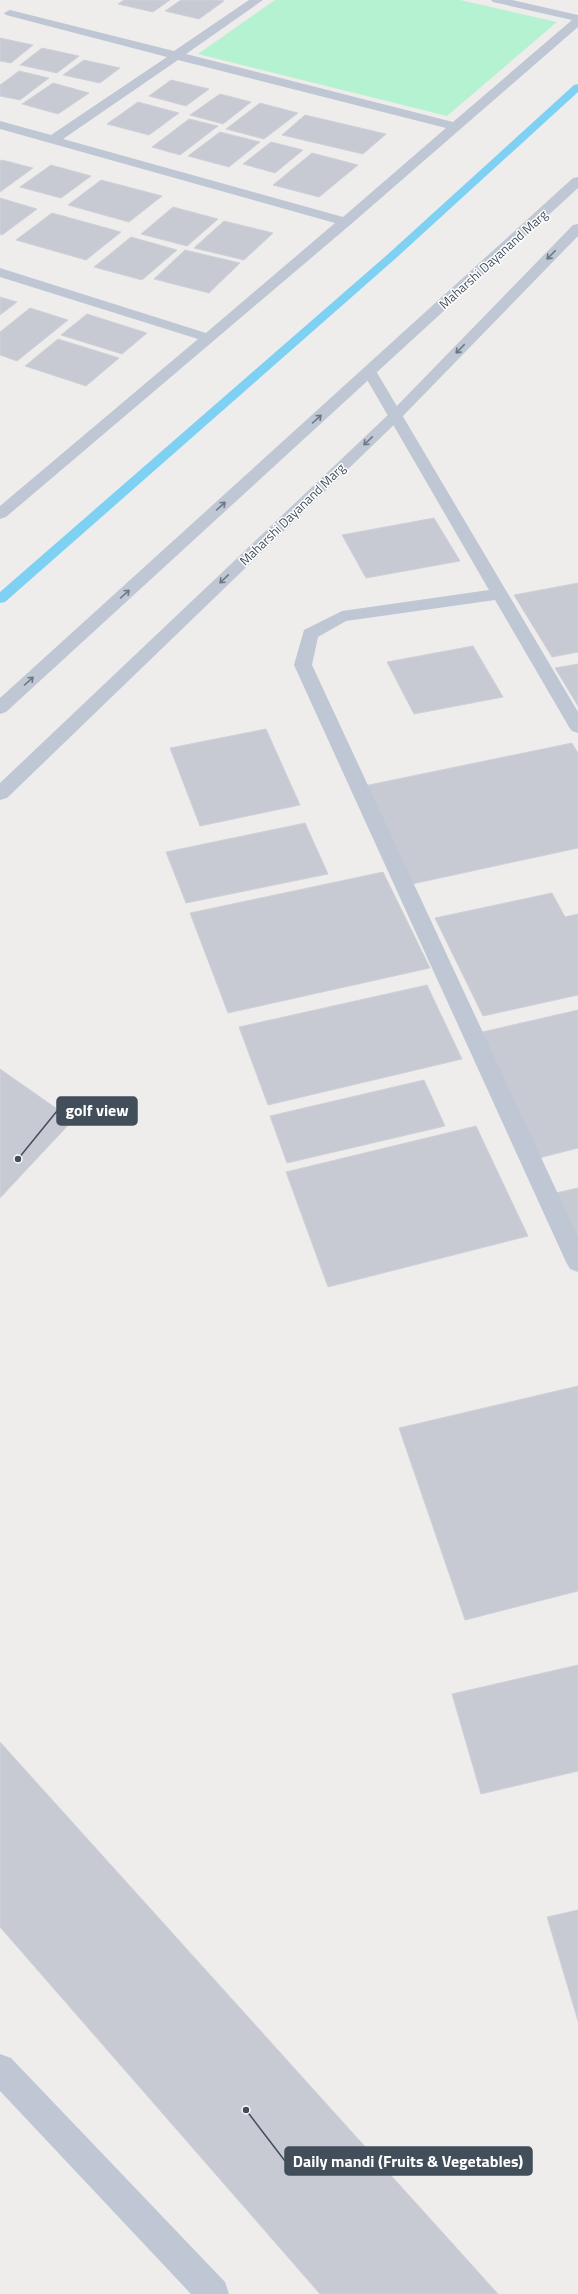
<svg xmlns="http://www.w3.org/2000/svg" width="578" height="2294" viewBox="0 0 578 2294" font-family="'Titillium Web',sans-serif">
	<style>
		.green { fill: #b5f2d2 }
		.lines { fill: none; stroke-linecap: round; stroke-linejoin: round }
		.stream { fill: #7ed1f3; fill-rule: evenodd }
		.building { fill: #c7cad3; stroke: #cfd1d9 }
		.minor { fill: #bec7d3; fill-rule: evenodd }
		.tertiary { fill: #bec7d3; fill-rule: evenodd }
		.oneway { stroke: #6e7885 }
		.labels { text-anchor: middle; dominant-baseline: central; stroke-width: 3; stroke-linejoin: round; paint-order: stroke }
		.far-street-label { font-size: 13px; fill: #434e5b; stroke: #fff }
		.leader { fill: none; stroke: #434e5b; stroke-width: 1.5 }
		.callout-dot { fill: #434e5b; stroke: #fff; stroke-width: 1.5 }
		.callout { fill: #434e5b; stroke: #434e5b; stroke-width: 1.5 }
		.callout-label { font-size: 16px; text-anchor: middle; font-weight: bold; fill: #fff }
	</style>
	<rect width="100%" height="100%" fill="#efecec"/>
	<!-- green -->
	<path class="green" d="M275,0H460L557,22L447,116L198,54Z"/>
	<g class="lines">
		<!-- stream -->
		<path class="stream" d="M578,84V92L395,259L5,602L0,603V592L387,255L574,85Z"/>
	</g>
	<!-- building -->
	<path class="building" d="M124,0H170L153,12L118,4Z
		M181,0H217L224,1L199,19L165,11Z
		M0,39V38L33,45L11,63L0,61Z
		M42,48L79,56L57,73L20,65Z
		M84,60L120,68L100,83L63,75Z
		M19,71L49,78L20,100L0,96V85Z
		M171,80L209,89L186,106L149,96Z
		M53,83L89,93L58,114L22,104Z
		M220,94L251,102L223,124L190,115Z
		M138,102L179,113L149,135L107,124Z
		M260,103L298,113L264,139L226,129Z
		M305,115L386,134L363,154L282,135Z
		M189,119L218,126L180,155L152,147Z
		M220,132L260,142L229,167L188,156Z
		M271,142L303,150L275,173L243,164Z
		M312,153L358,165L319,197L273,185Z
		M2,160L33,168L0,192V161Z
		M51,165L91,176L61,198L20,187Z
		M101,180L162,196L129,222L68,205Z
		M0,198L37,209L2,235L0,234Z
		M173,207L218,219L187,246L141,234Z
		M52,213L121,232L86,260L16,240Z
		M224,221L273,233L244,260L194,248Z
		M131,237L177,250L142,280L94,267Z
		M185,250L240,263L209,293L154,279Z
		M0,297L17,302L0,315Z
		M30,308L68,320L17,361L0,355V332Z
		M87,314L147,333L122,354L61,335Z
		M58,339L119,358L86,386L25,366Z
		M434,518L460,561L366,578L342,535Z
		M578,583V652L552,657L514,595Z
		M473,646L503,697L414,714L387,662Z
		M578,664V706L555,668Z
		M266,729L300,805L200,826L170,748Z
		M572,743L578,753V848L412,884L364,786Z
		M305,823L328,874L186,903L166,852Z
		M383,872L430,968L228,1013L190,913Z
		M552,893L565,917L578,914V995L483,1016L435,918Z
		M427,985L462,1059L268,1105L239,1027Z
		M578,1010V1148L539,1158L478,1033Z
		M0,1069L73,1120L0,1198Z
		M424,1080L445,1126L287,1163L270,1116Z
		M476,1126L528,1236L328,1287L286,1172Z
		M578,1188V1250L551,1194Z
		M578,1386V1591L465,1620L399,1428Z
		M578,1665V1771L481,1794L452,1694Z
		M0,1742L498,2294H320L0,1927Z
		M578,1910V2021L547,1917Z"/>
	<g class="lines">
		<!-- minor -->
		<path class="minor" d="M249,0H263L186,54L453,122L572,20L493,2L491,0H512L578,15V27L350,225L6,517L0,519V506L198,339L0,277V268L206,333L335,223L0,129V121L51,135L167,57L6,15L4,13L10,10L174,51ZM178,60L446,128L343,217L63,139Z
			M369,367L376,371L578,712V733L572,731L569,727L495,600L346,621L318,637L312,665L578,1237V1272L570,1269L566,1262L294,665L304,630L342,611L489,590L362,371Z
			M0,2054L11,2058L225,2282L229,2294H191L0,2091Z"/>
		<!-- tertiary -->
		<path class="tertiary" d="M578,177V188L6,712L0,714V698L573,178Z
			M578,224V236L400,419L7,798L0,800V783L390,413L573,225Z"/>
	</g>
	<!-- one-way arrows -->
	<defs><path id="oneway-shaft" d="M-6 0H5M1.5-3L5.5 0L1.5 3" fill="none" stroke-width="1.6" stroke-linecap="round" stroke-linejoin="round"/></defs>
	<g class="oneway">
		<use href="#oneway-shaft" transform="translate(551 255) rotate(134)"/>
		<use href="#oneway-shaft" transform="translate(460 349) rotate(134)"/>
		<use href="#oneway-shaft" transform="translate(317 419) rotate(-42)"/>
		<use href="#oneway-shaft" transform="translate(368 441) rotate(136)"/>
		<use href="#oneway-shaft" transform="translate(221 506) rotate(-42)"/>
		<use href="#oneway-shaft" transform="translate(224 579) rotate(136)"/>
		<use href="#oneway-shaft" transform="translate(125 594) rotate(-42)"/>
		<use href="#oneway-shaft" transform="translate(29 681) rotate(-42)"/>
	</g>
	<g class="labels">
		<!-- far-street labels -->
		<g class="far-street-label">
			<text transform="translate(493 259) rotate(-42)">Maharshi Dayanand Marg</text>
			<text transform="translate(292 514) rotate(-44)">Maharshi Dayanand Marg</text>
		</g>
	</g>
	<!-- callouts -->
	<path class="leader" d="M18 1159L57 1111M246 2110L285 2161"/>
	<g class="callout-dot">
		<circle cx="18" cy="1159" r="4"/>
		<circle cx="246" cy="2110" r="4"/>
	</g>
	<g class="callout">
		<rect x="57" y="1097" width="80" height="28" rx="4"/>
		<rect x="285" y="2147" width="247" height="28" rx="4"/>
	</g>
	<g class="callout-label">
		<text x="97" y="1116">golf view</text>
		<text x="408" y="2167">Daily mandi (Fruits &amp; Vegetables)</text>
	</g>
</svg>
